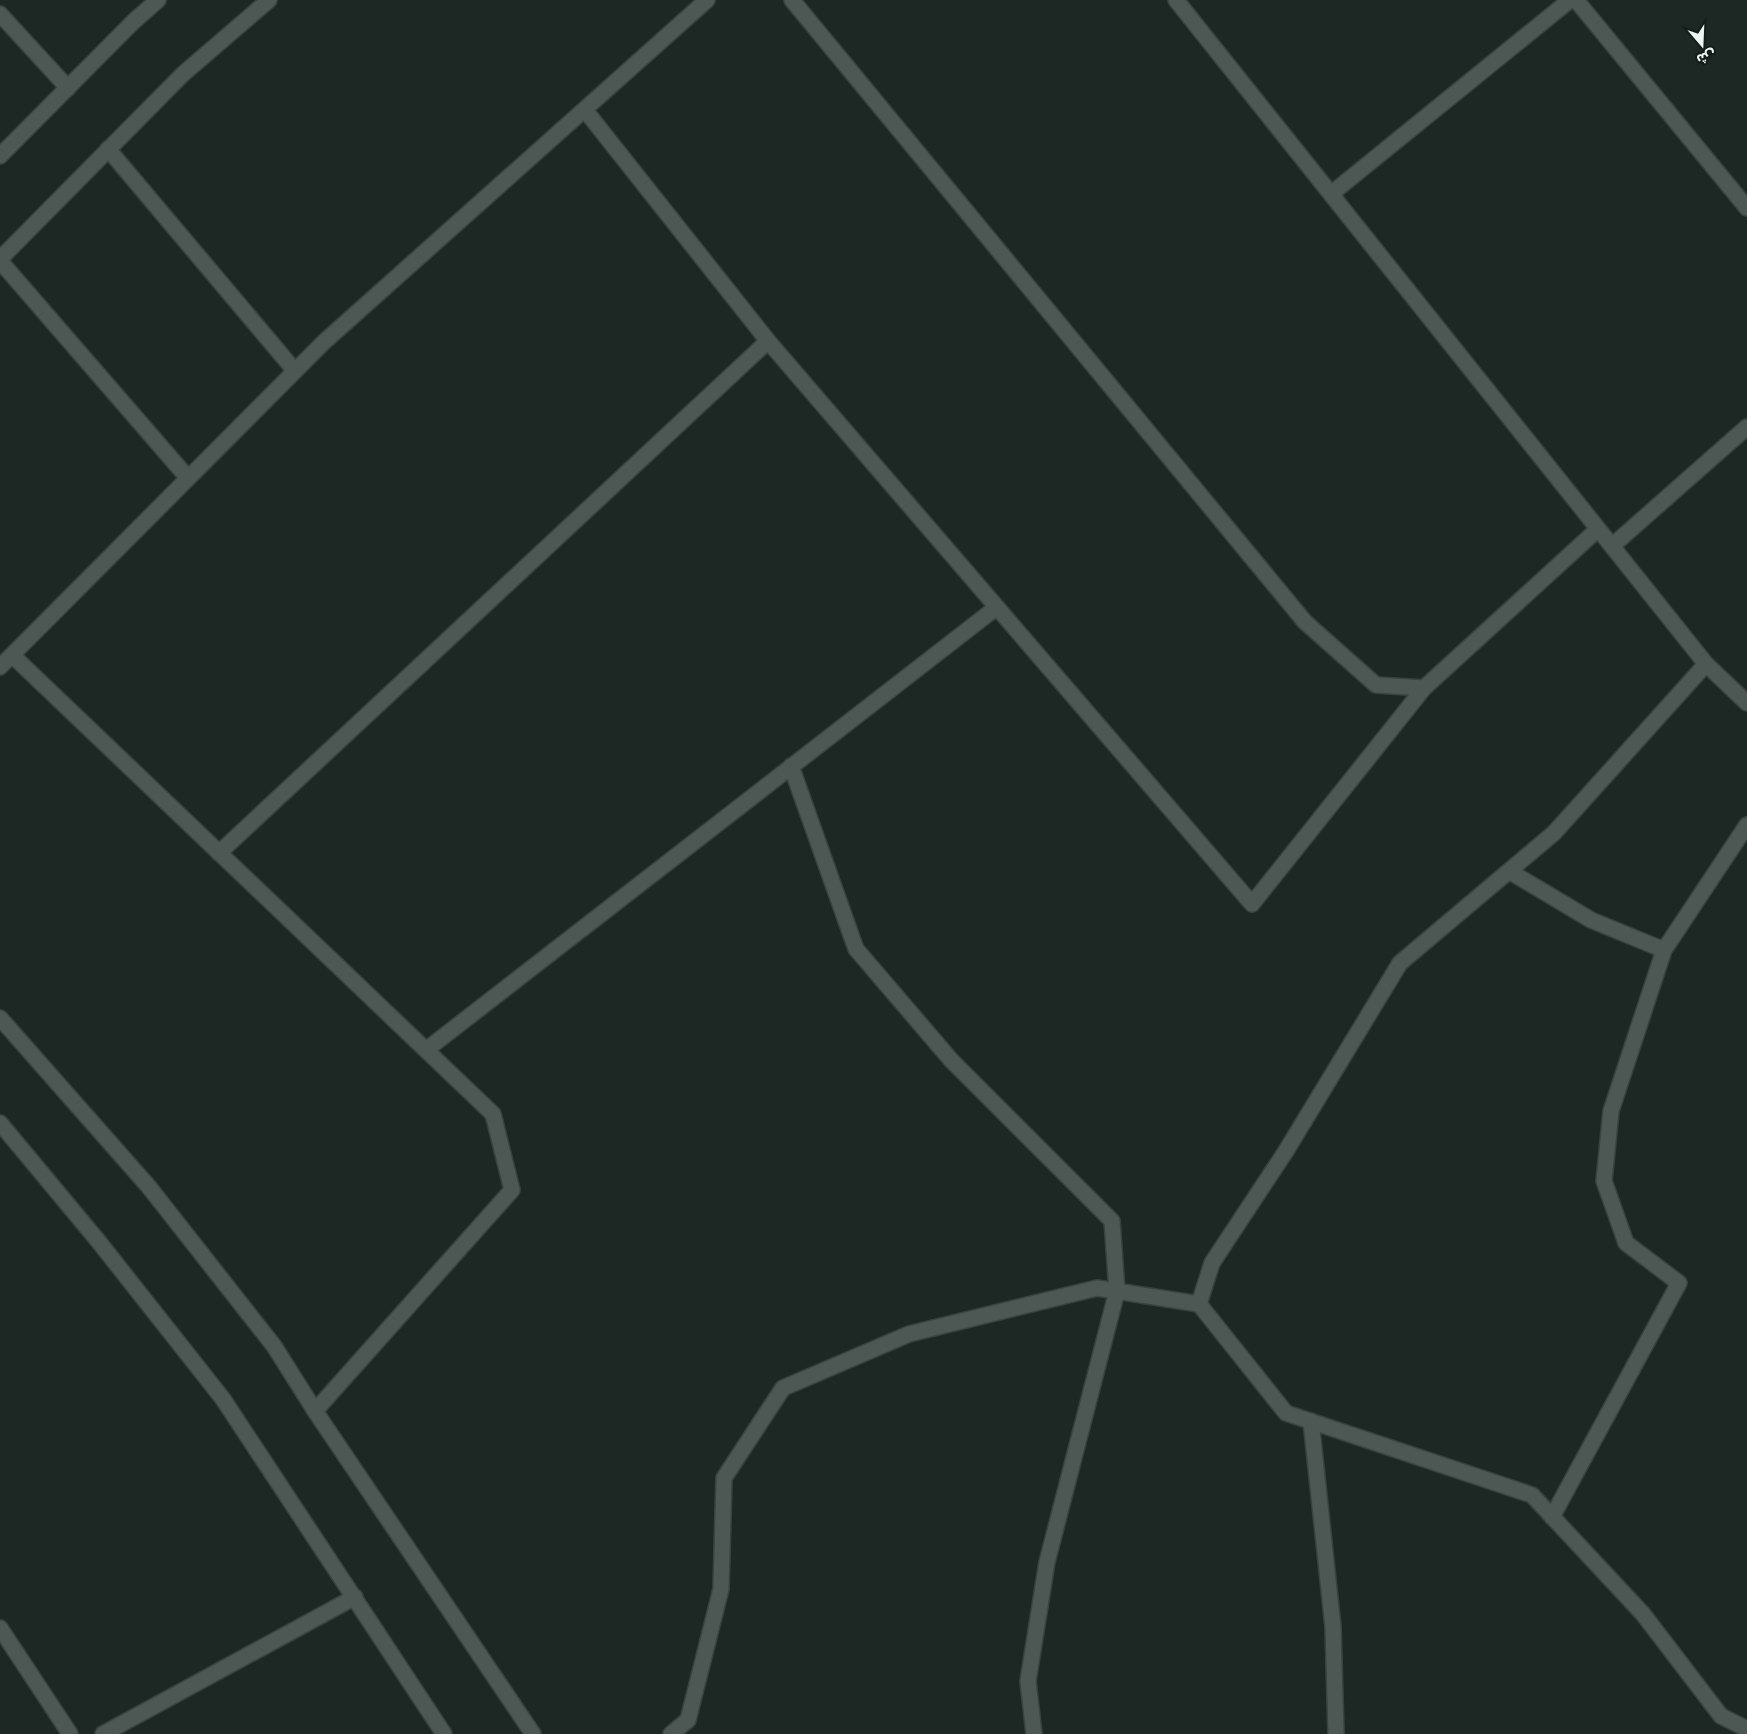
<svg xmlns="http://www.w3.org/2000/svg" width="1747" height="1734" viewBox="0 0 1747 1734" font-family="'Titillium Web','Noto Sans Arabic',sans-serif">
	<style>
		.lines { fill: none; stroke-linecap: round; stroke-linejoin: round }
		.street-casing { stroke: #3a423f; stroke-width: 18 }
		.secondary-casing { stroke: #3a423f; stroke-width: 18 }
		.street { stroke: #4d5854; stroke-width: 15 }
		.secondary { stroke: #4d5854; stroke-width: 15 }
	</style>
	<rect width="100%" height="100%" fill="#1d2724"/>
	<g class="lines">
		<defs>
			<path id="street" d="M792,0L1305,622L1376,685L1424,688L1598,529
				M1176,0L1706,664L1747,703
				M1576,0L1747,208
				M0,14L68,88
				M585,110L768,341L1252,904L1424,688
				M108,149L295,371
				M1331,194L1570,0
				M0,261L188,478
				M1612,546L1747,427
				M12,655L493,1114L512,1190L315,1411
				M0,667L324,342L707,0
				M791,766L856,949L951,1060L1112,1221L1117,1291L1047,1562L1028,1681L1034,1734
				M219,853L768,341
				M1509,871L1591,920L1664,950
				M426,1050L997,607
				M1199,1304L1212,1263L1286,1151L1400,963L1554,833L1706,664
				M1311,1421L1333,1627L1336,1734
				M1552,1517L1679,1283L1626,1243L1604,1181L1611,1111L1664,950L1747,825
				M0,1628L70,1734
				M103,1734L355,1597
				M671,1734L688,1720L721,1589L724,1478L783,1388L909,1334L1097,1288L1199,1304L1286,1413L1532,1495L1643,1614L1721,1716L1747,1729"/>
			<path id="secondary" d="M0,156L133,22L158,0
				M0,259L183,74L269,0
				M0,1018L149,1187L274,1346L315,1411L533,1734
				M0,1123L99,1242L223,1399L444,1734"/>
		</defs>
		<!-- street casing -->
		<use href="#street" class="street-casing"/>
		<!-- secondary casing -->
		<use href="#secondary" class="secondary-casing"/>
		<!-- street -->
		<use href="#street" class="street"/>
		<!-- secondary -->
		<use href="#secondary" class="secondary"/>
	</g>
	<!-- north arrow -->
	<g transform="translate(1702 45) rotate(161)" stroke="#131d1a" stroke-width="4" paint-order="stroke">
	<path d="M0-4L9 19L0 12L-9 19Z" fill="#edf4f2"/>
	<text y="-8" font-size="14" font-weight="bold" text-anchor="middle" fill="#edf4f2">ش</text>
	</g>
</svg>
